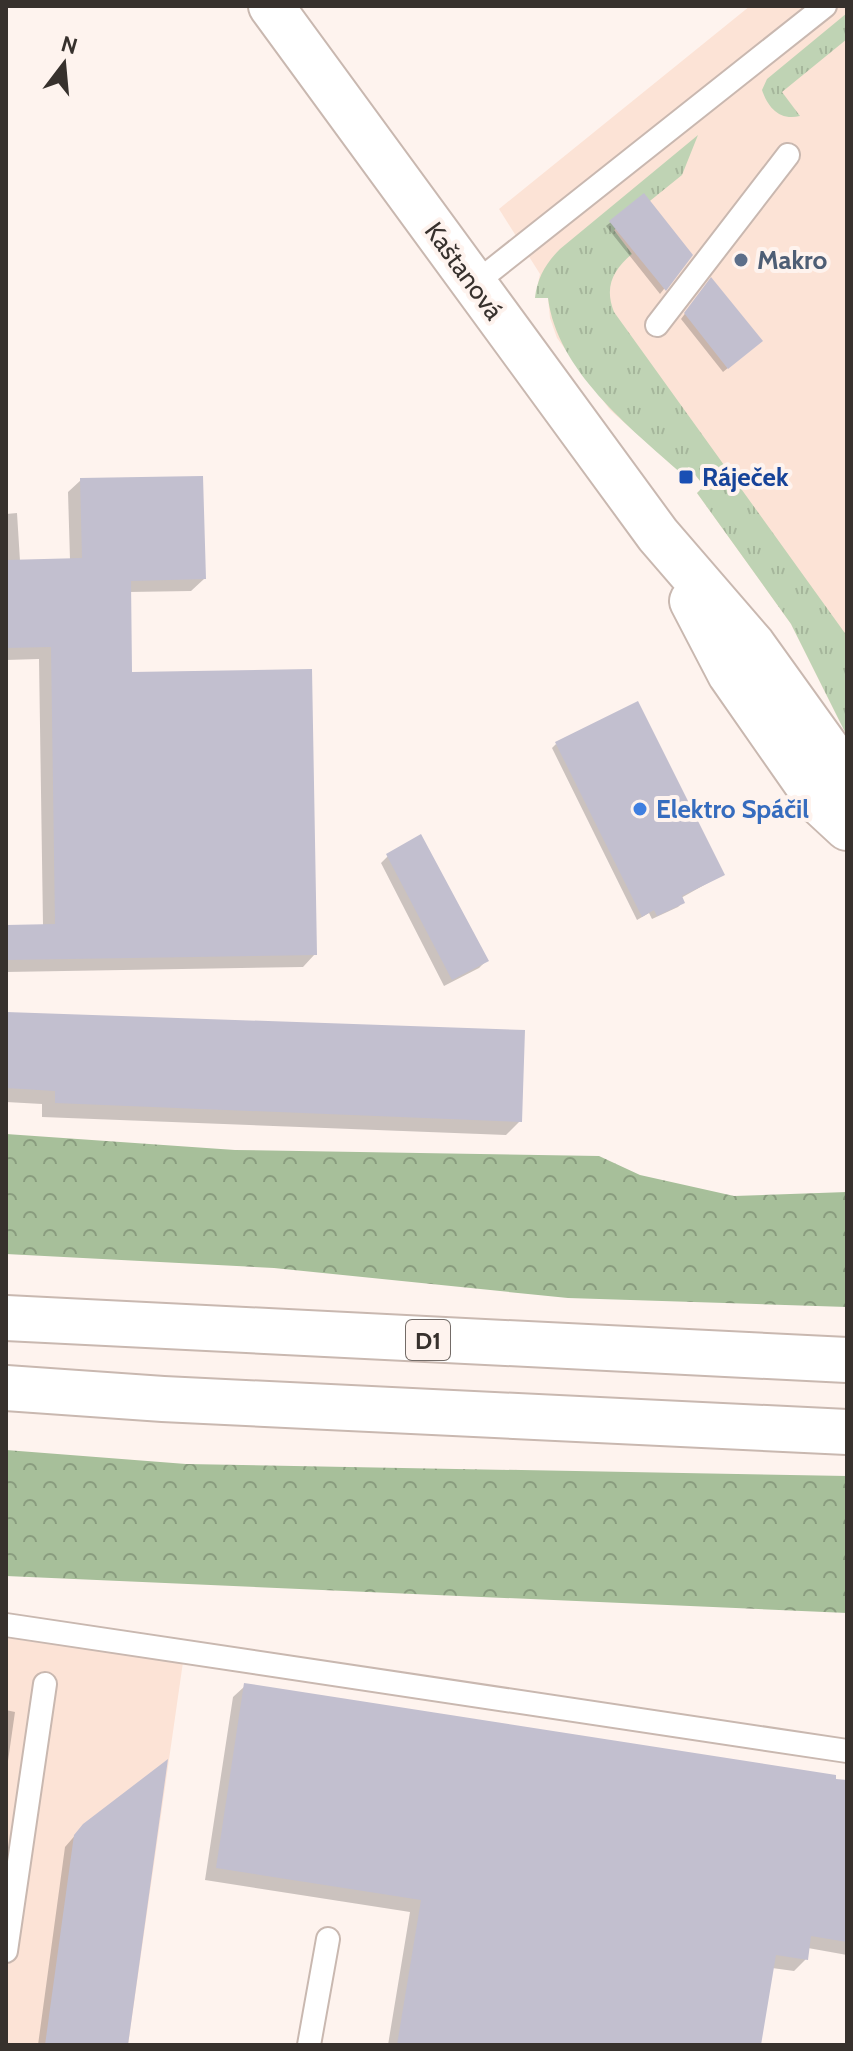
<svg xmlns="http://www.w3.org/2000/svg" width="853" height="2051" viewBox="0 0 853 2051" font-family="Cabin,sans-serif">
	<style>
		.built { fill: #fce3d6 }
		.grass { fill: url(#grass-tufts) }
		.forest { fill: url(#forest-crowns) }
		.shadow { fill: #0003 }
		.building { fill: #c2bfcf }
		.lines { fill: none; stroke-linecap: round; stroke-linejoin: round }
		.service-casing { stroke: #c9b8b0; stroke-width: 26 }
		.secondary-casing { stroke: #c9b8b0; stroke-width: 48 }
		.motorway-casing { stroke: #c9b8b0; stroke-width: 48 }
		.service { stroke: #fff; stroke-width: 22 }
		.secondary { stroke: #fff; stroke-width: 44 }
		.motorway { stroke: #fff; stroke-width: 44 }
		.service-dot { fill: #5c6f8a; stroke: #fef3ee; stroke-width: 3 }
		.transit-dot { fill: #1a4fb4; stroke: #fef3ee; stroke-width: 3 }
		.shop-dot { fill: #3f7fe0; stroke: #fef3ee; stroke-width: 3 }
		.labels { text-anchor: middle; dominant-baseline: central; stroke-width: 8; stroke-linejoin: round; paint-order: stroke }
		.shield { fill: #fef3ee; stroke: #736b67; stroke-width: 2 }
		.shield-label { font-size: 24px; font-weight: bold; fill: #37312d }
		.service-label { font-size: 26px; font-weight: bold; fill: #4e5e75; stroke: #fef3ee; text-anchor: start }
		.street-label { font-size: 26px; fill: #37312d; stroke: #fef3ee }
		.transit-label { font-size: 26px; font-weight: bold; fill: #164399; stroke: #fef3ee; text-anchor: start }
		.shop-label { font-size: 26px; font-weight: bold; fill: #366cbe; stroke: #fef3ee; text-anchor: start }
	</style>
	<defs>
		<pattern id="grass-tufts" width="24" height="20" patternUnits="userSpaceOnUse" patternTransform="scale(2)"><rect width="24" height="20" fill="#bfd3b4"/><path d="M3 7l-1-3M5 7V3M7 7l1-3M15 17l-1-3M17 17v-4M19 17l1-3" fill="none" stroke="#a5b69b"/></pattern>
		<pattern id="forest-crowns" width="20" height="18" patternUnits="userSpaceOnUse" patternTransform="scale(2)"><rect width="20" height="18" fill="#a7bf9a"/><path d="M2 6a3 3 0 1 1 6 0M12 15a3 3 0 1 1 6 0" fill="none" stroke="#899c7e"/></pattern>
	</defs>
	<rect width="100%" height="100%" fill="#fef3ee"/>
	<!-- built -->
	<path class="built" d="M750,6H847V736L791,624L697,493L704,486L689,467L681,473L610,410L557,338L550,318L548,298H535L540,274L499,209Z
		M6,1638L183,1662L128,2045H6Z"/>
	<!-- grass -->
	<path class="grass" d="M847,13V39L782,92L800,116C780,121 768,108 762,90L767,79Z
		M698,135L682,175L614,230L632,254C613,270 604,287 614,312L847,636V736L791,624L697,493L704,486L689,467L681,473C630,428 557,370 548,298H535C537,278 546,263 560,249Z"/>
	<!-- forest -->
	<path class="forest" d="M6,1134L235,1150L599,1156L640,1175L734,1196L847,1192V1307L568,1298L274,1268L6,1254Z
		M6,1450L186,1464L847,1476V1613L6,1576Z"/>
	<!-- shadow -->
	<path class="shadow" d="M611,222L691,255L660,294L606,226Z
		M707,284L756,345L723,372L681,319Z
		M81,480L204,579L191,591L129,592L130,674L315,954L303,967L6,972V927L43,926L39,659L6,660V514L17,513L20,561L70,560L68,492Z
		M556,744L722,875L681,898L683,902L678,907L652,919L649,913L637,920L552,748Z
		M388,856L486,961L479,968L444,986L381,863Z
		M6,1014L520,1121L506,1135L42,1117V1104L6,1102Z
		M245,1686L847,1782V1955L808,1948L806,1959L794,1971L772,1968L759,2045H388L410,1912L205,1880L233,1697Z
		M6,1710L15,1712L6,1775Z
		M84,1825L126,2045H38L65,1847Z"/>
	<!-- building -->
	<path class="building" d="M644,193L693,255L666,291L609,221Z
		M711,277L763,341L728,369L684,313Z
		M203,476L206,579L131,581L132,672L312,669L317,955L6,960V925L55,924L51,647L6,648V560L82,558L80,478Z
		M638,701L725,875L682,896L685,903L657,916L654,910L642,917L555,742Z
		M421,834L489,961L452,980L386,854Z
		M6,1012L525,1030L522,1122L55,1103V1091L6,1088Z
		M244,1683L836,1775V1779L847,1780V1942L811,1936L808,1960L776,1955L761,2045H397L421,1900L216,1868Z
		M168,1759L128,2045H45L74,1835L83,1824Z"/>
	<g class="lines">
		<defs>
			<path id="service" d="M473,285L825,6
				M657,325L788,155
				M6,1625L847,1751
				M6,1951L45,1684
				M309,2045L328,1939"/>
			<path id="secondary" d="M271,6L658,535L753,645L847,776
				M692,601L730,674L820,803L847,828"/>
			<path id="motorway" d="M6,1318L847,1360
				M6,1388L163,1399L847,1432"/>
		</defs>
		<!-- service casing -->
		<use href="#service" class="service-casing"/>
		<!-- secondary casing -->
		<use href="#secondary" class="secondary-casing"/>
		<!-- motorway casing -->
		<use href="#motorway" class="motorway-casing"/>
		<!-- service -->
		<use href="#service" class="service"/>
		<!-- secondary -->
		<use href="#secondary" class="secondary"/>
		<!-- motorway -->
		<use href="#motorway" class="motorway"/>
	</g>
	<!-- markers -->
	<circle class="service-dot" cx="741" cy="260" r="8"/>
	<rect class="transit-dot" x="678" y="469" width="16" height="16" rx="4"/>
	<circle class="shop-dot" cx="640" cy="809" r="8"/>
	<g class="labels">
		<!-- shield labels -->
		<rect class="shield" x="406" y="1320" width="44" height="40" rx="6"/>
		<g class="shield-label">
			<text x="428" y="1340">D1</text>
		</g>
		<!-- service labels -->
		<g class="service-label">
			<text x="757" y="260">Makro</text>
		</g>
		<!-- street labels -->
		<g class="street-label">
			<text transform="translate(464 271) rotate(54)">Kaštanová</text>
		</g>
		<!-- transit labels -->
		<g class="transit-label">
			<text x="702" y="477">Ráječek</text>
		</g>
		<!-- shop labels -->
		<g class="shop-label">
			<text x="656" y="809">Elektro Spáčil</text>
		</g>
	</g>
	<!-- border -->
	<rect width="853" height="2051" fill="none" stroke="#37312d" stroke-width="16"/>
	<!-- north arrow -->
	<g transform="translate(64 64) rotate(16)" stroke="#fef3ee" stroke-width="6" paint-order="stroke">
	<path d="M0-6L14 30L0 20L-14 30Z" fill="#37312d"/>
	<text y="-12" font-size="22" font-weight="bold" text-anchor="middle" fill="#37312d">N</text>
	</g>
</svg>
